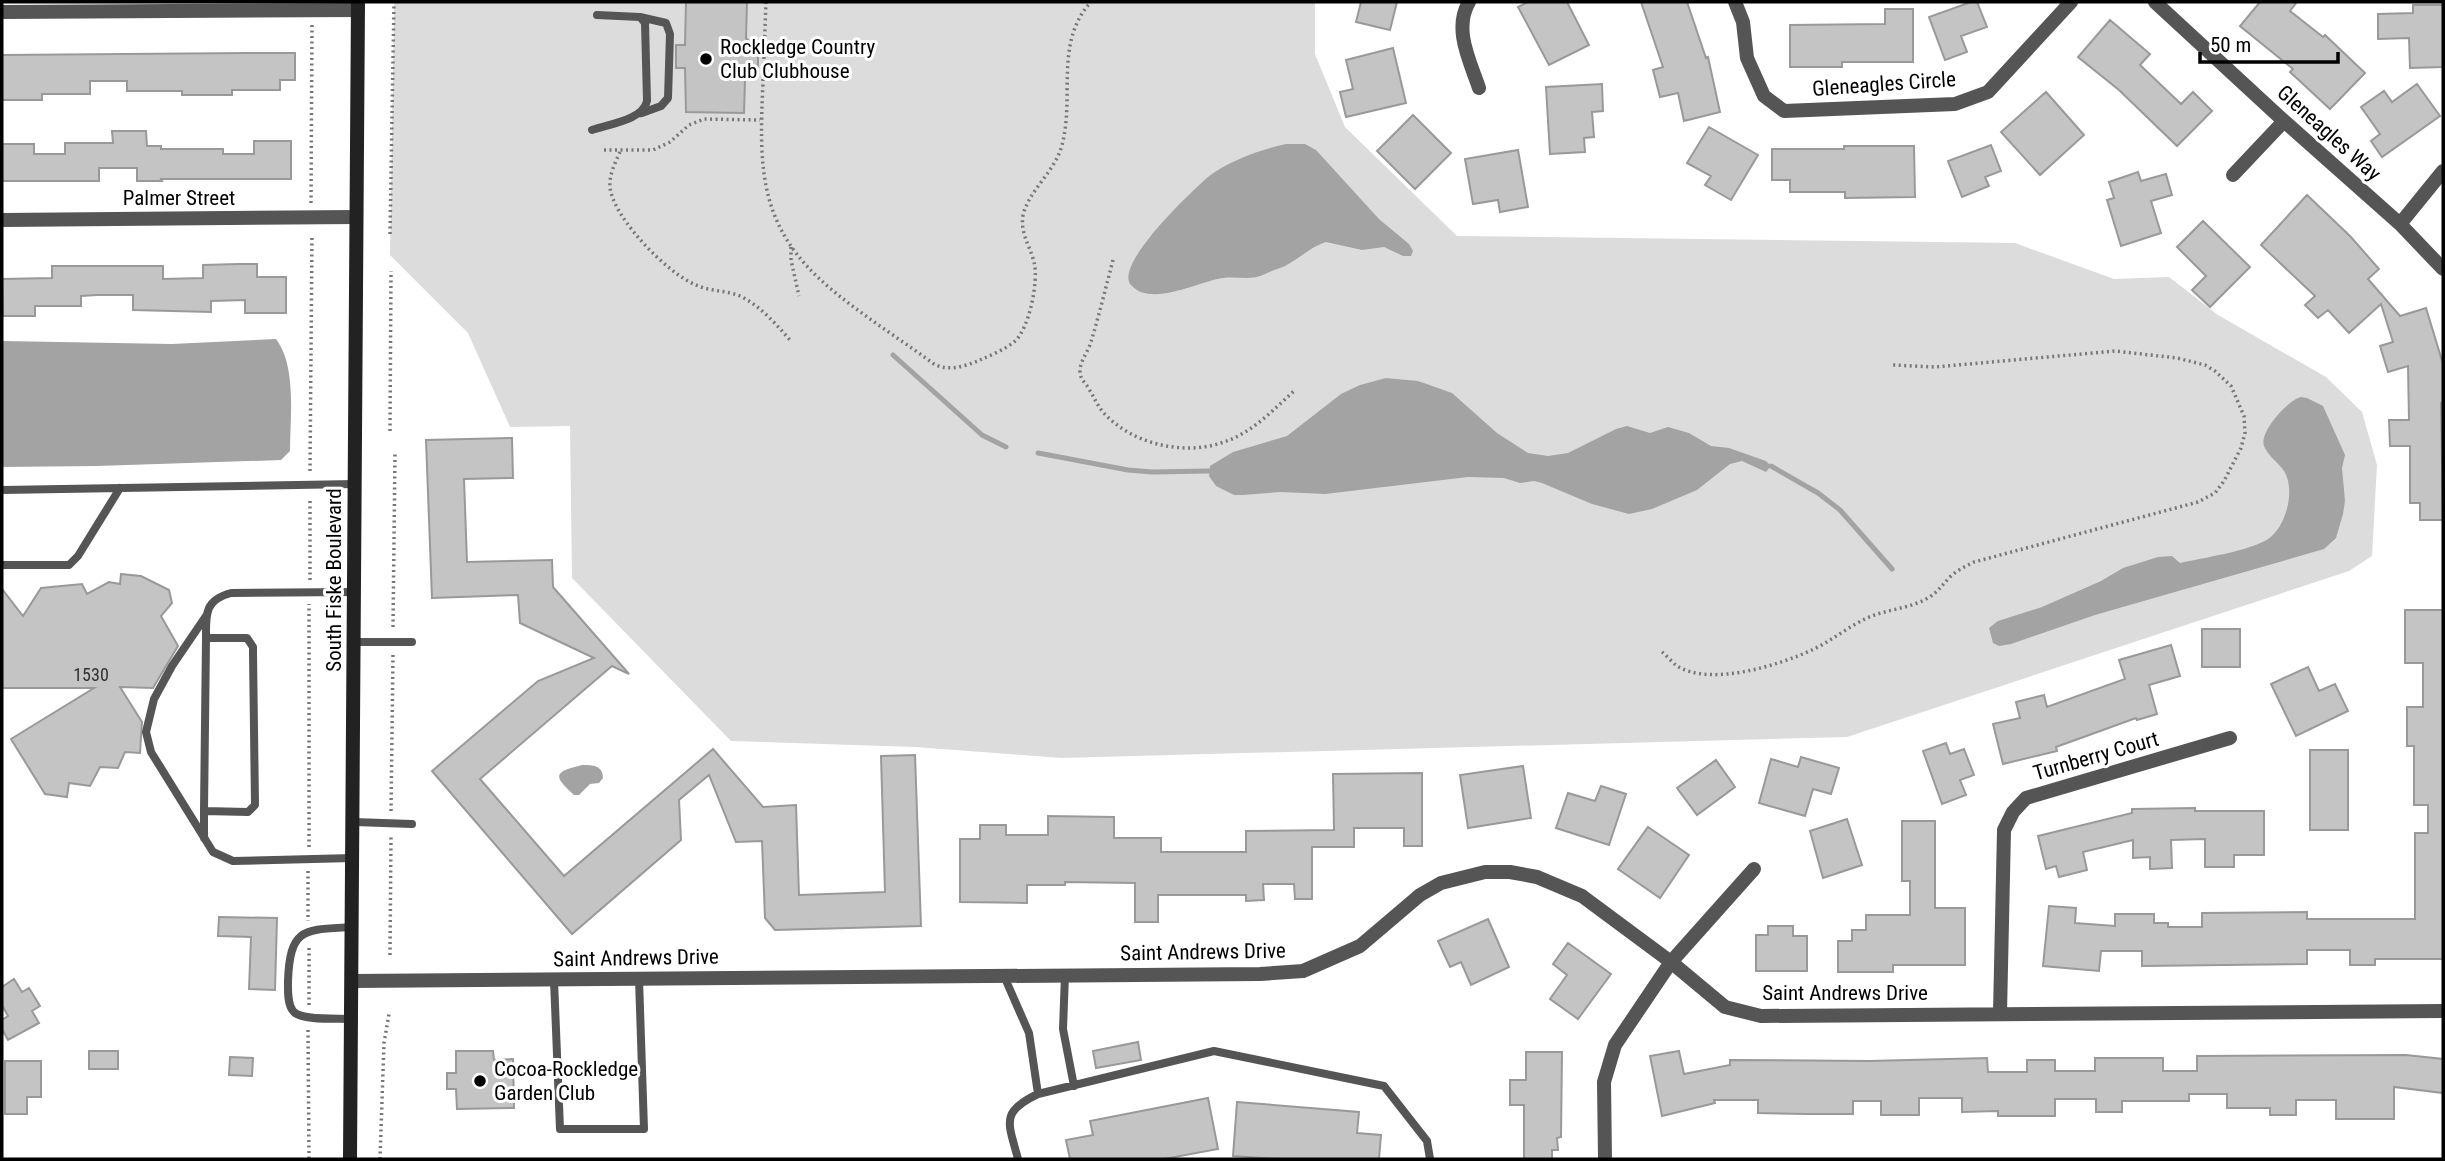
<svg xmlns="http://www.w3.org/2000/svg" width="2445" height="1161" viewBox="0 0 2445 1161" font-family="'Roboto Condensed',sans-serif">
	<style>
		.green { fill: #dcdcdc }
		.water { fill: #a3a3a3 }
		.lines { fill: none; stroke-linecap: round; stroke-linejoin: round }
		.stream { stroke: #a3a3a3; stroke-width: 5 }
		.building { fill: #c4c4c4; stroke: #999; stroke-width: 2 }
		.path { stroke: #777; stroke-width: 3.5; stroke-dasharray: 2 3.5; stroke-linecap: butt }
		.service { stroke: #555; stroke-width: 8 }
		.minor { stroke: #555; stroke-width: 14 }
		.secondary { stroke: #222; stroke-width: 14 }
		.poi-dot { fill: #000; stroke: #fff; stroke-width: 2.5 }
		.labels { text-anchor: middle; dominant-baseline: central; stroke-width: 6; stroke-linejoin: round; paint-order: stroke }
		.number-label { font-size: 18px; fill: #313131 }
		.poi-label { font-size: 21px; fill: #000; stroke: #fff; text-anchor: start }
		.street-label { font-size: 21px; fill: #000; stroke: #fff }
	</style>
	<rect width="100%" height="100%" fill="#fff"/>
	<!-- green -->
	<path class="green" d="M394,2H1315V54L1345,127L1457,236L2015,243L2114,279L2169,277L2218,315L2326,377L2362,412L2377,465L2372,556L2349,571L1847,737L1061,758L915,747L731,741L572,578L570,426L510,427L468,333L390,255Z"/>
	<!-- water -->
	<path class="water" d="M1286,144H1305L1316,150L1379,219L1409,244L1413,251L1411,256H1403L1384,247L1362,250L1326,242C1310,247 1299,259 1285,266C1278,269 1271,271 1265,274C1251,281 1238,276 1223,278C1199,281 1151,308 1131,285C1113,265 1193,190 1208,177C1228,161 1262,149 1286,144Z
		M276,339C297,367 290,417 290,451L281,460L97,466L2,467V341L172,344Z
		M1386,378L1418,381L1452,393L1497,433L1528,453L1548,456L1568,453L1616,429L1627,426L1650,433L1668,427L1689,433L1711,446L1729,448L1766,461L1771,466L1766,472L1742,461L1730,464L1697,490L1652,509L1629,514L1592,504L1542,483L1534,481L1520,483L1504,478L1468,477L1325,494L1281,492L1243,495H1234L1216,486L1209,476L1210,466L1233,452L1287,436L1341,394L1360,385Z
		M2301,397L2307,398L2323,406L2345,455L2342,468L2345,501L2343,514L2336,538L2324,549L2095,615L2011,644L1999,646L1993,643L1989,628L1998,621L2042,607L2101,581L2123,568L2158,557L2172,556L2180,563C2202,558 2250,551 2268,539C2286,527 2296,490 2284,471C2278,462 2268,456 2264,446C2259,432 2288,400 2301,397Z
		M582,765C592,765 603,765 603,778L599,783L590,784L579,795H574C553,776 553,772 582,765Z"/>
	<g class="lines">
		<!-- stream -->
		<path class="stream" d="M893,355L982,435L1006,447
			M1038,453L1128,470L1152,472L1209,471
			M1771,466L1818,493L1840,510L1892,569"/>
	</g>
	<!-- building -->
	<path class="building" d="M686,2H747L746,38L758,51V67L745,80L744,113L686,112L685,68H676V45H685Z
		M1361,2H1397L1390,30L1356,22Z
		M1528,2H1567L1589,45L1549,65L1518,7Z
		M1641,2H1687L1706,58L1708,57L1720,112L1684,121L1678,93L1660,97L1653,70L1663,67Z
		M1971,2H1977L1987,27L1961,36L1967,52L1945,60L1929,17Z
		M2260,2H2297L2290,11L2323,37L2325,35L2365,73L2330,109L2290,72L2293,69L2240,26Z
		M2413,5H2443V67L2410,68L2409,38L2378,39V14L2413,13Z
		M1885,9H1913V62H1842V67H1790V25L1885,24Z
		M2110,20L2150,54L2140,65L2181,104L2193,92L2212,111L2177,146L2119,90L2078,57Z
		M1393,48L1406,103L1346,117L1340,92L1353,89L1346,60Z
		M248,53H295V80H280V90H232V95H182V91H127V81H90V94H42V100H2V55Z
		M1602,84L1603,111L1592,112L1594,137L1584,138L1585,152L1550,154L1546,87Z
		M2417,84L2440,116L2382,157L2371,141L2380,134L2361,107L2384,91L2392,102Z
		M2046,92L2084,135L2040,175L2001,132Z
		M1413,115L1451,153L1415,189L1377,151Z
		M1709,127L1758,155L1731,200L1705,185L1711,176L1687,163Z
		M112,131H146L147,146H161V149H223V154H254V141H291V179H161L162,181H137V168H99V181H2V144H34V154H65V143H113Z
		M1991,145L2001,171L1985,177L1989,186L1962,197L1948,161Z
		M1844,146H1914L1915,197L1845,198V192H1790V180H1772V149H1844Z
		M1518,150L1528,207L1500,212L1498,200L1473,204L1465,159Z
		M2138,172L2141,181L2166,174L2172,195L2151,201L2161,233L2121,246L2107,200L2114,198L2109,182Z
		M2307,195L2350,236L2379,269L2368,279L2400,316L2426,308L2443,364V403H2441L2443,520H2420V503H2410V446H2390L2389,420H2409L2408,366L2388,372L2380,346L2393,342L2381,304L2349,333L2328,310L2318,318L2305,305L2315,296L2261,245Z
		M2203,221L2250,267L2210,307L2192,290L2206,276L2177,247Z
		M239,264H257V277H286V313H245V300L211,301V312L133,310V295H97L81,296V306H35V316H3L2,279L52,278V266H163V279L203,278V265Z
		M512,438L513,478L464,479L467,562L552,560L553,587L629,674L612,666L480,779L564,876L713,749L763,807L796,805L799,895L885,892L881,756L915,755L921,926L775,930L765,918L762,841L736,842L709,775L679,800L681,840L572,934L432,771L538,681L594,658L520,623L518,595L432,598L426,440Z
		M121,574L141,576L169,590L172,603L161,616L178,646L153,688L120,687L142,722L140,753L125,752L118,768L100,767L90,786L69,783L67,797L45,794L11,739L94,688H2V589L23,616L41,588L82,584L87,594L109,582L120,584Z
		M2405,610H2443V959H2375V965H2350V950H2307V964L2142,966V951H2101L2099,971L2043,966L2049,906L2076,908L2075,923L2115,926V914H2154V923H2168V927H2202V913L2307,912V919H2415V833H2428V805H2414V746H2407V707H2423V663H2405Z
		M2202,629H2240V667H2202Z
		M2171,645L2180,676L2149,685L2157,714L2137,720L2136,718L2056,747L2057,751L2003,764L1993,724L2020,718L2016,702L2044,695L2047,707L2125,679L2119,660Z
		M2308,667L2319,691L2335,684L2348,711L2296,736L2271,684Z
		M1946,743L1950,754L1964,749L1974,775L1960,780L1966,795L1942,804L1923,751Z
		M2310,750H2348V830H2310Z
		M1801,757L1839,768L1831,794L1813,789L1805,816L1759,803L1771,759L1798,767Z
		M1716,760L1735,787L1697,815L1677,788Z
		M1523,766L1531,818L1468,828L1460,775Z
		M1422,773V846H1404V828H1354V847H1312V899H1295L1294,884H1263L1264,900L1246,901V895H1158V922H1135V883L1065,882V885H1027V903L960,902V839H980V825H1006V835H1048V816L1114,817V838H1161V852H1246V831L1334,830L1333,774Z
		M1601,786L1626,794L1609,845L1556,828L1568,793L1595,801Z
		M2195,808V811H2264V855H2234V867H2205V839L2171,840L2172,868L2150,869V857L2133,858V840L2083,852L2087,870L2059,877L2056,866L2046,869L2038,836L2132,813V809Z
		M1847,819L1862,865L1823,878L1810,831Z
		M1902,821H1935V908H1965V965H1893V972H1838V941H1852V930H1866V915H1910V881H1902Z
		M1648,827L1689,855L1660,898L1618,869Z
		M219,917L277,918L275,990L249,989L251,937L218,936Z
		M1488,919L1509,967L1471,985L1461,962L1450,967L1438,941Z
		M1768,926H1793V936H1807V971H1756V935H1768Z
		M1568,943L1611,974L1578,1019L1550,999L1567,975L1553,964Z
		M14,979L22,992L29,988L40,1006L32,1011L39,1023L8,1040L2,1029V1020L8,1016L2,1005V987Z
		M1138,1042L1141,1060L1096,1068L1093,1051Z
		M89,1051H118V1069H89Z
		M456,1051H493L494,1060L513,1059L514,1108L457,1109L456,1089H447V1073H456Z
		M1679,1051L1684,1074L1730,1065V1060L1869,1061L1987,1058L1988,1072H2027V1060H2055V1071H2095V1058H2163V1071H2197V1056L2406,1055L2443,1059V1093L2394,1087V1119H2336V1100H2296V1115H2270V1108H2227V1094H2189V1101H2122V1112H2096V1099H2055V1116H1998V1111L1962,1112V1098H1919V1115H1881V1101H1853V1114H1807L1758,1113V1100H1714L1715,1103L1662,1116L1650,1056Z
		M1526,1052H1562L1561,1137L1557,1138L1558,1150H1552V1159H1524V1105H1510V1080H1526Z
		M230,1057L253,1058L252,1076L229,1075Z
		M5,1061H41V1097H27V1114H5Z
		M1208,1098L1218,1149L1164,1159H1070L1066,1140L1093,1135L1090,1121Z
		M1237,1102L1359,1112L1357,1133L1381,1135L1379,1159H1277L1233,1156Z"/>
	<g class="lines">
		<!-- path -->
		<path class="path" d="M766,2C765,28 764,55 763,82C759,169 758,228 831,289C863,316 900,339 934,364C948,372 966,366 980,360C991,355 1004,350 1014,342C1029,330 1039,281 1034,262C1030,246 1020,233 1023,215C1029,190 1055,172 1062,145C1075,97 1054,42 1091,2
			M604,150H653L670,142L689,125L704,119L760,120
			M620,152C615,163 609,175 610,187C613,218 668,274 696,285C711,292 728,290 742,297C761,307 776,324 790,340
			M311,203L312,25
			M390,234L394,2
			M791,247V260L799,296
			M1113,260C1106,287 1099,315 1091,342C1088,352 1080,361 1080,371C1080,380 1086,383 1089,389C1094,397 1097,405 1103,412C1130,443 1182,456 1221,443C1251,434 1272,411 1294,391
			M390,431L391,271
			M310,471L312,235
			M310,580V498
			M393,627L395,454
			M1662,652C1667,656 1672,662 1677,666C1711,687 1779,665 1812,650C1831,641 1848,627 1867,618C1887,609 1909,609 1928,598C1938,592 1943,584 1951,576C1958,570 1966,566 1974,562L2198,502L2215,493L2224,481L2241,448L2245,433L2244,416L2231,386L2215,371L2205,365L2177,358L2115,351L1935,367L1893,365
			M391,811L393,655
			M309,847V604
			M308,871V921
			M390,955L391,835
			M309,1005V946
			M308,1030L309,1159
			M380,1159L384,1043L389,1014"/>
		<!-- service -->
		<path class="service" d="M640,17L666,23L670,34L668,98L661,106L642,113
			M592,130C609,124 643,120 647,101L645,23L640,17L597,15
			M2,490L355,484
			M2,565H69L78,556L120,488
			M206,616L172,666L154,699L146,732L151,752L213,852L233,861L353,858
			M206,638C206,615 204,600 231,593L354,592
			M354,642H412
			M354,822L412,824
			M204,838V811L206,638H247L253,647V653L255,805L248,812L204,811
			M1065,975L1063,1029L1074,1086
			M1004,976L1029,1033L1038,1094
			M554,980L560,1129H644L639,979
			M352,1019C340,1018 302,1021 294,1012C287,1005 288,990 288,981C290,926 305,930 353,927
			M1018,1159C1009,1124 999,1112 1038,1094L1214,1051L1384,1086L1427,1141L1430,1159"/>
		<!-- minor -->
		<path class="minor" d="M1469,2C1453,29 1470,61 1479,88
			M1735,2L1743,22L1747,58L1764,96L1784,111L1955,104L1988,92L2071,2
			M2155,2L2284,121L2400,224L2443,269
			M2,12L358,10
			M2233,175L2284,121
			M2,220L356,217
			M2400,224L2443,171
			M353,981L1260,974L1303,971L1360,946L1420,895L1441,883L1485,872H1510L1537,877L1582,896L1671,962L1725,1007L1761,1016L2443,1011
			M2000,1013L2004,830L2013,812L2026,798L2230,738
			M1605,1159L1604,1082L1615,1045L1671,962L1754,869"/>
		<!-- secondary -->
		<path class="secondary" d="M350,1159L358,2"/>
	</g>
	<!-- markers -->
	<g class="poi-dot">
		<circle cx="706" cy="59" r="7"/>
		<circle cx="480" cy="1081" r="7"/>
	</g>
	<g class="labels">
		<!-- number labels -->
		<g class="number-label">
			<text x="91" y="674">1530</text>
		</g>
		<!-- poi labels -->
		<g class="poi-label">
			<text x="720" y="47">Rockledge Country<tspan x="720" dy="24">Club Clubhouse</tspan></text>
			<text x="494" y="1069">Cocoa-Rockledge<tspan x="494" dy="24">Garden Club</tspan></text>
		</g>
		<!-- street labels -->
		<g class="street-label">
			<text transform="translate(1884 84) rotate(-4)">Gleneagles Circle</text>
			<text transform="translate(2329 133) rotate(42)">Gleneagles Way</text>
			<text x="179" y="198">Palmer Street</text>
			<text transform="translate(334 580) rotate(-90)">South Fiske Boulevard</text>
			<text transform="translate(2096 756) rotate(-16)">Turnberry Court</text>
			<text transform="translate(1203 952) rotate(-1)">Saint Andrews Drive</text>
			<text transform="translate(636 958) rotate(-1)">Saint Andrews Drive</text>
			<text x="1845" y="993">Saint Andrews Drive</text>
		</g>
	</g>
	<!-- border -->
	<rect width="2445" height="1161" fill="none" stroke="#000000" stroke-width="7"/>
	<!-- scale -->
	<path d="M2200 52v10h138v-10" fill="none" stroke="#000000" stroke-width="3.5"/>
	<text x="2210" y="52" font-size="21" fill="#000000" stroke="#ffffff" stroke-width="5" paint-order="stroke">50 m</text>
</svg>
